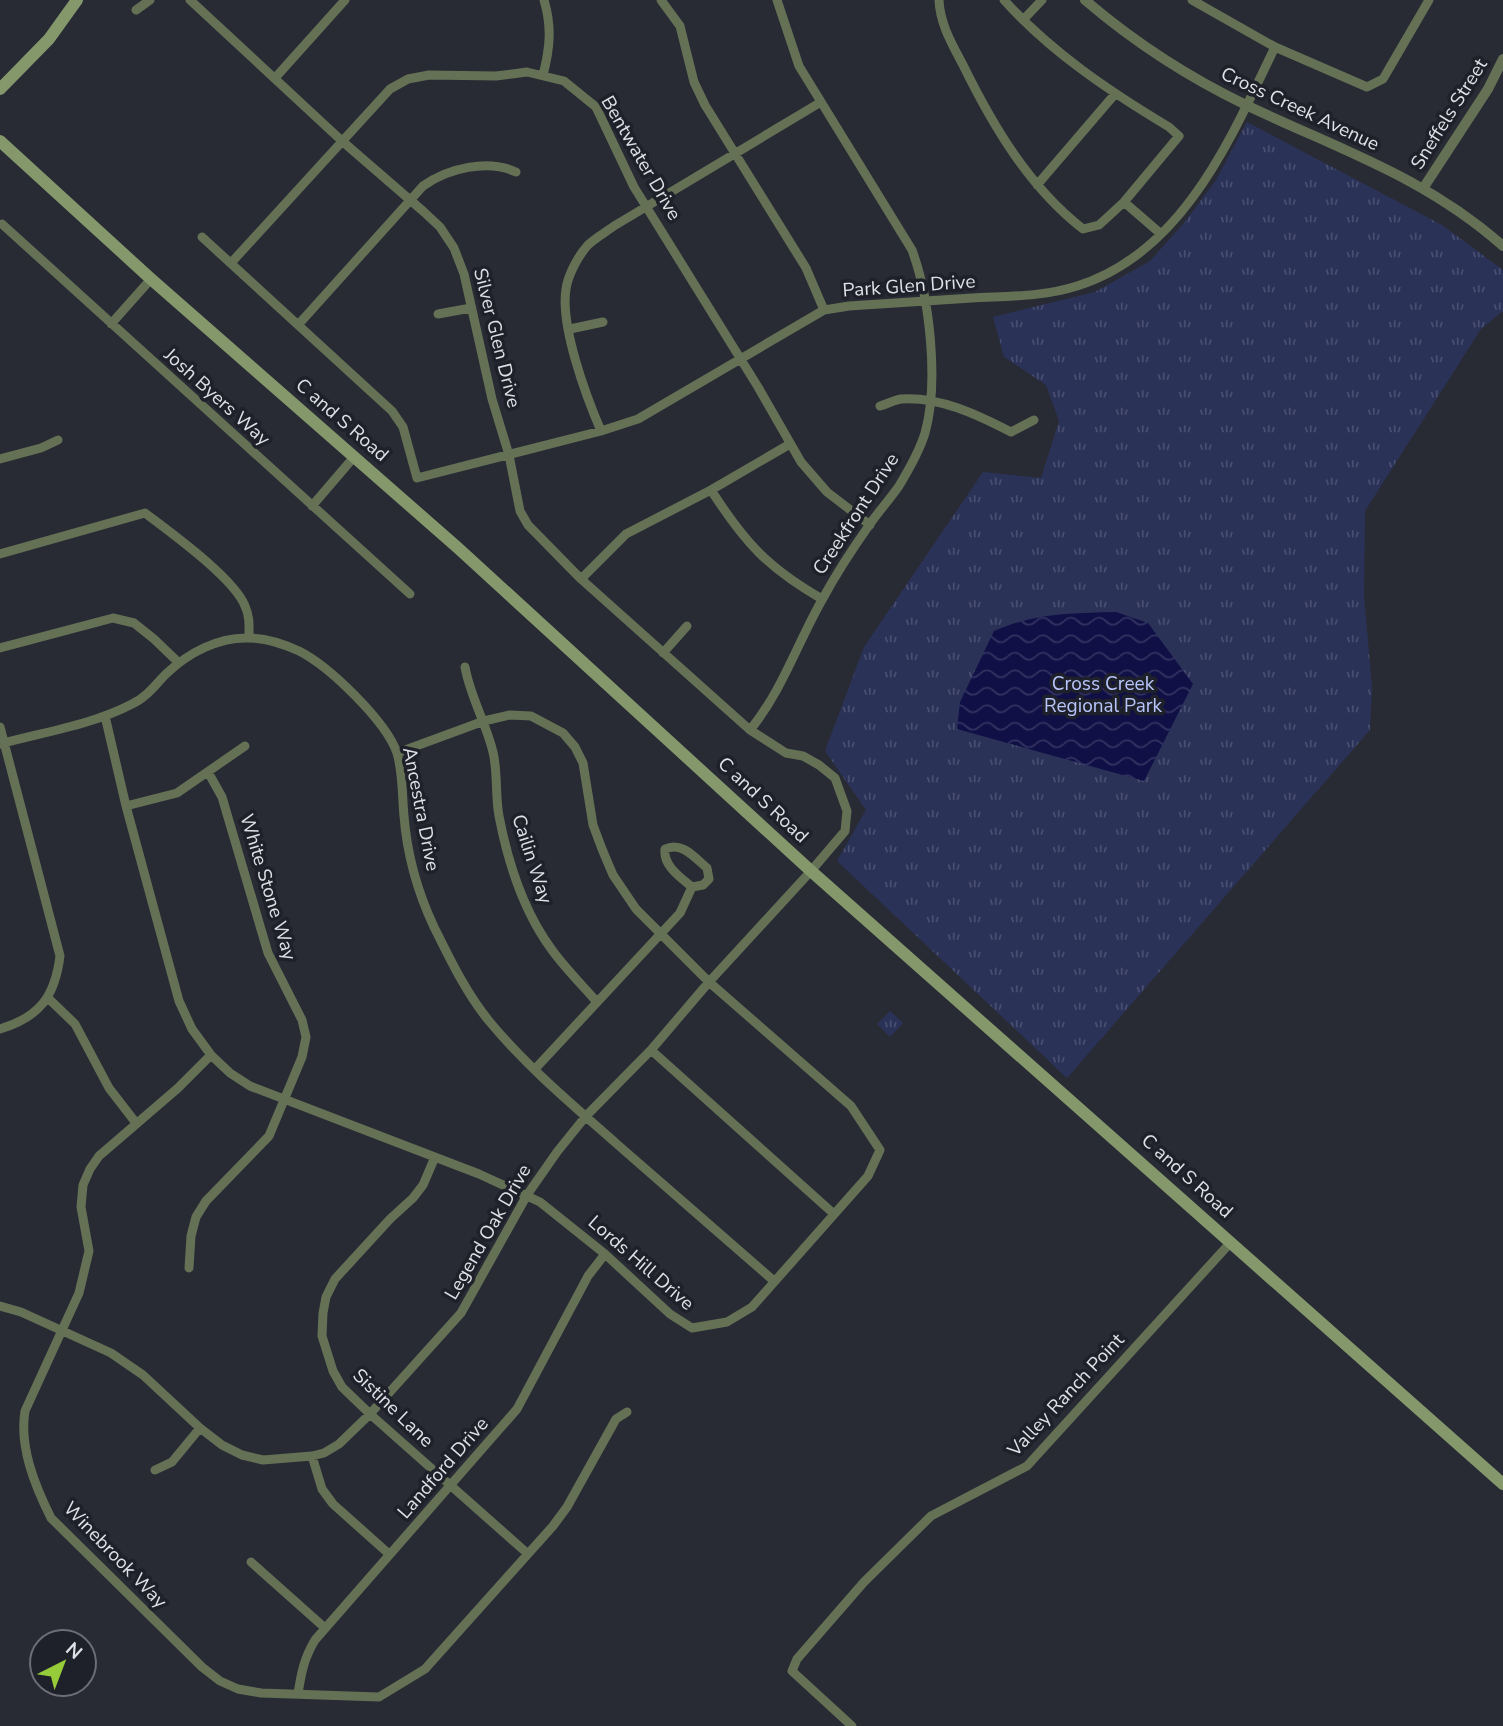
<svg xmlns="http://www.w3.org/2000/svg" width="1503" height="1726" viewBox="0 0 1503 1726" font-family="'Nunito Sans',sans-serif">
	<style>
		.park { fill: url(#park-tufts) }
		.water { fill: url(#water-waves) }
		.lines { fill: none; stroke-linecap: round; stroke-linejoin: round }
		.minor { stroke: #647155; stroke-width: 9 }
		.tertiary { stroke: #647155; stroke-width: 10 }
		.secondary { stroke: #84986c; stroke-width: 12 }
		.labels { text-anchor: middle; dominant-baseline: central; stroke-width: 7; stroke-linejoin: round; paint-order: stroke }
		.street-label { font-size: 19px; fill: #e0e1e8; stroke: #1e202a }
		.park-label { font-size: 19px; fill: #b8c5fb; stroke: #1e202a }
	</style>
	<defs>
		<pattern id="park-tufts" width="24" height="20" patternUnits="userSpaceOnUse" patternTransform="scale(1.75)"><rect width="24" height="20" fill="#2b3258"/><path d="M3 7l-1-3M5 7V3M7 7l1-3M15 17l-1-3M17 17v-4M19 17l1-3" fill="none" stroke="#494f70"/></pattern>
		<pattern id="water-waves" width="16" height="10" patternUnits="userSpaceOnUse" patternTransform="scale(1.75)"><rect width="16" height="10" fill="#101046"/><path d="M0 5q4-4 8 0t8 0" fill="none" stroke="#323261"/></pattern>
	</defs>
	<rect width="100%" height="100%" fill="#282a34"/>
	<!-- park -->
	<path class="park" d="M1247,122L1442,225L1503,270V311L1481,329L1365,511L1364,596L1372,687L1370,730L1067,1078L837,861L866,810L825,751L864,647L983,472L1041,478L1059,421L1046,385L1004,357L993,317L1095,292L1150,261L1184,223L1216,180Z
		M890,1011L903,1023L890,1037L877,1024Z"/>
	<!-- water -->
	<path class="water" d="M1116,612L1148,623L1193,684L1144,781L957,729L960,702L994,631C1035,613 1073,613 1116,612Z"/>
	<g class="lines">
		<!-- minor -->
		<path class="minor" d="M661,0L680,26L694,82L705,105L806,268L824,310
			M939,0C940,24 952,44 963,65C993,126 1029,187 1083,229L1099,225L1124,202L1179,136L1169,127C1109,91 1051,52 1004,0
			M1192,0L1275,47L1367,87L1383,79L1429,0
			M136,10L150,0
			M1023,20L1042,0
			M543,75C550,48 552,27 544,0
			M275,78L345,0
			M1037,185L1115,94
			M1124,202L1161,234
			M2,224L410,594
			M202,237L392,411L403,427L417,478L601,431L638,419L824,310L849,306C890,303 931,301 972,298C1007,296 1043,297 1077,286C1183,253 1231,138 1275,47
			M231,263L390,89L408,79L429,75L496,76L527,72L564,81L596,107L634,187L758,387L801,462L827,492L870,525
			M438,314L471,308
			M111,324L151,279
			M298,325L423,186C448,168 488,159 516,172
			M570,329L603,322
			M880,406C887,404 894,400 901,399C939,396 978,415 1011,432L1034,420
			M601,431C586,396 560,326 566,289C568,275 578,256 588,245C595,238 606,232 614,226L821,102
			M0,459L41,448L58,440
			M711,490C745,543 768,568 822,599
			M312,506L354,457
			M0,554L145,513C170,532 234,578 245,606C250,617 249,626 249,638
			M581,579L626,534L711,490L790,444
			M0,648L113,618L134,623L154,639L179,663
			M663,653L687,626
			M465,667C470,696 486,723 493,752C498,773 495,795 499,816C508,863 523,911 552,950C565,968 582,985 597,1002
			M105,716L126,806L179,1001L192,1029L211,1055
			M0,727L60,956C55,996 40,1017 0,1029
			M750,730C782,691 797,644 822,600C836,574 853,548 870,524C879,511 890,499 899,486C908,471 920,450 925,433C939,383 930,299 912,250L799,66L777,0
			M0,744C44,732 92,725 132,704C146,698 156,684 166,674C188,653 218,637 249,638C265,638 284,644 299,651C329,666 386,721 397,753C403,773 402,796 404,816C407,854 418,893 434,927C450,959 466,993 489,1021C527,1067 574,1106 618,1145C670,1190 722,1236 774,1281
			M397,753L484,721L510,715L531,716L563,733L575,747L583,763L593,825L602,849L613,875L636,909L709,982L851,1106L880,1150L868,1176L752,1307L727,1322L692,1328L670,1314L605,1254L540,1202L479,1174L250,1086L230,1073L211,1055L178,1088L99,1156L90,1169L83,1185L81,1207L89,1251L79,1293L25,1411C19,1447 35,1486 51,1518L202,1667L220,1681L238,1689L261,1693L379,1697L425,1669L553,1526L567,1507L616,1419L627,1412
			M126,806L177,793L245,746
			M48,998L75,1024L109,1088L136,1123
			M651,1050L834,1214
			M535,1069L680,913L692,887L703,885L709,879L707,868C695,858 682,841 665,849C663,866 680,877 692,887
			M435,1157L423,1185L413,1198L390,1219L335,1279L326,1297L323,1313L322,1336L333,1371L342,1387L370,1414L528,1554
			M189,1268L191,1236L196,1217L206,1201L269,1136L302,1057L306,1037L302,1020L268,953L222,797L208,772
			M0,1306L21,1312L111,1353L143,1375L200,1428L222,1445L242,1455L263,1460L312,1456L324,1453L339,1444L370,1414L461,1313L527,1195L557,1152L586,1116L651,1050L709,982L811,871L845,831L847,811L835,778L819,765L803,756L786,753L750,730L581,579L528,525L520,511L509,455L492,399L464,274L454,248L440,227L424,212L342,141L190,0
			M312,1456L322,1489L333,1504L389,1554
			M155,1470L172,1462L200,1428
			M251,1562L325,1628
			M298,1694C301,1674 304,1658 315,1640L517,1409L588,1276L605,1254
			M852,1726L792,1671L797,1659L864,1582L931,1516L1027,1466L1231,1242"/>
		<!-- tertiary -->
		<path class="tertiary" d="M1085,0C1134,42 1188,77 1246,105C1338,149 1424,176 1503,246
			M1424,187L1488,89L1503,59"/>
		<!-- secondary -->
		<path class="secondary" d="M0,89L49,39L77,0
			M0,141L151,279L458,548L811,871L1503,1484"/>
	</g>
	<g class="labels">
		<!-- street labels -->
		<g class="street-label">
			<text transform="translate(1300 109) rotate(25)">Cross Creek Avenue</text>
			<text transform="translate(1449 114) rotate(-58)">Sneffels Street</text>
			<text transform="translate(641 158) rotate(60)">Bentwater Drive</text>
			<text transform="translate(909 286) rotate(-4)">Park Glen Drive</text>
			<text transform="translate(497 338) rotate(76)">Silver Glen Drive</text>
			<text transform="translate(217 397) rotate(42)">Josh Byers Way</text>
			<text transform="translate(342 420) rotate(41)">C and S Road</text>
			<text transform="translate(856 514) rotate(-57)">Creekfront Drive</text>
			<text transform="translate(763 800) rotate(43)">C and S Road</text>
			<text transform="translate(421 809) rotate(79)">Ancestra Drive</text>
			<text transform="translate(532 859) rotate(72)">Cailin Way</text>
			<text transform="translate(268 887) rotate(73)">White Stone Way</text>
			<text transform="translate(1187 1176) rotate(42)">C and S Road</text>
			<text transform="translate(488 1232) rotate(-60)">Legend Oak Drive</text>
			<text transform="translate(641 1263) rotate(41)">Lords Hill Drive</text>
			<text transform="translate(1066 1395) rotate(-47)">Valley Ranch Point</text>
			<text transform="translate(393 1408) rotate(44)">Sistine Lane</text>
			<text transform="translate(443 1468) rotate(-49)">Landford Drive</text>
			<text transform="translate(115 1555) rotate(46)">Winebrook Way</text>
		</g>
		<!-- park labels -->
		<g class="park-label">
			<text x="1103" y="684">Cross Creek<tspan x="1103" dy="22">Regional Park</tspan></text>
		</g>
	</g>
	<!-- north arrow -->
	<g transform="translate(63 1663) rotate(42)"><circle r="33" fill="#1e202a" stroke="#6c6d76" stroke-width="2"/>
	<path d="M0-5L12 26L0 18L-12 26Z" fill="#96cc39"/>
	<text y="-10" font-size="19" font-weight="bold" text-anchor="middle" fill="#e0e1e8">N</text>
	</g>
</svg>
